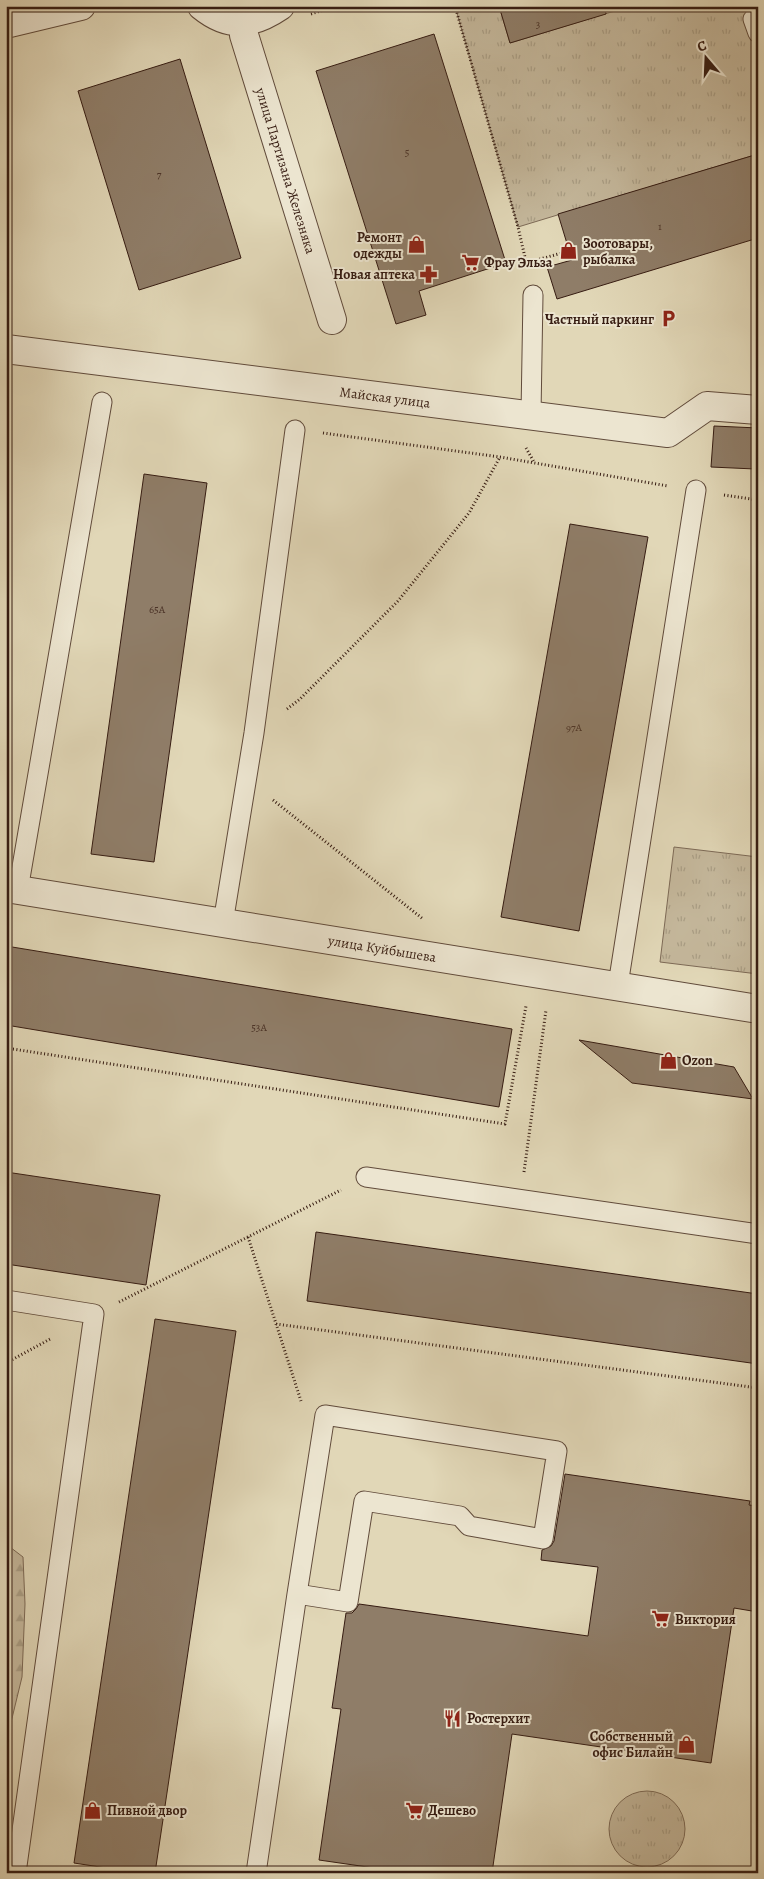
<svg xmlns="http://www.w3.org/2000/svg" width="764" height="1879" viewBox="0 0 764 1879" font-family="Alegreya,serif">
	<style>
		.grass { fill: url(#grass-tufts); stroke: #7d6a56 }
		.forest { fill: url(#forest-firs); stroke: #7d6a56 }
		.building { fill: #8f7d68; stroke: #361c12 }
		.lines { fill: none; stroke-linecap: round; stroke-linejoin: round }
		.lane-casing { stroke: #614b3b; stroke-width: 21 }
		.street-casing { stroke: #614b3b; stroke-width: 30 }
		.path { stroke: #361c12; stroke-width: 3; stroke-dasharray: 1 2.5; stroke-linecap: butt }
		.lane { stroke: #ece5d0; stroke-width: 19 }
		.street { stroke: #ece5d0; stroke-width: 28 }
		.labels { text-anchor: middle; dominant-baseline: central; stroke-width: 4; stroke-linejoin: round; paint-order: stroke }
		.number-label { font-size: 11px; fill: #4c3428 }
		.street-label { font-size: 14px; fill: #361c12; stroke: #ece5d0 }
		.poi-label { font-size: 14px; font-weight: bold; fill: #361c12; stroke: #ece5d0; text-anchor: start }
	</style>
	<defs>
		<pattern id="grass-tufts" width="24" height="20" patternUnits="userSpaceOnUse" patternTransform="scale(1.25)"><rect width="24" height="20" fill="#c4b79b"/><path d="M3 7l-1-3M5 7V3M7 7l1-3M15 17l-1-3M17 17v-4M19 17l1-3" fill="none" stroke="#a99d84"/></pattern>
		<pattern id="forest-firs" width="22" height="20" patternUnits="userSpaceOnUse" patternTransform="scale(1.25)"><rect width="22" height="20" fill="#c4b79b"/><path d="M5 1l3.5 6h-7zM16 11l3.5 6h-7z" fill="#a99d84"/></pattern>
	</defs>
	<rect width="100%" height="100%" fill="#e1d7b7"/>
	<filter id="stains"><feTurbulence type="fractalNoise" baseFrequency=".004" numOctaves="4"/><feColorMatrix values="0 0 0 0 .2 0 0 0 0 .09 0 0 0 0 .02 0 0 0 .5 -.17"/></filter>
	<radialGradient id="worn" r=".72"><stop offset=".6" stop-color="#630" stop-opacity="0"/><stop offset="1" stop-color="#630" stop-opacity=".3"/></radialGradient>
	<!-- grass -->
	<path class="grass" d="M455,6H499L510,43L631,6H749L758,33V154L518,227Z
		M674,847L758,857V974L660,962Z
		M609 1829a38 38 0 1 1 76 0a38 38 0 1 1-76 0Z"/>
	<!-- forest -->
	<path class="forest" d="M6,1544L23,1557L25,1604L22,1677L6,1743Z"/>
	<!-- building -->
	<path class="building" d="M499,6H605L606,14L510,43Z
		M434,34L506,263L419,291L426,315L396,324L316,71Z
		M180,59L241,258L139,290L78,91Z
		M758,154V238L557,299L547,267L572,260L558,214Z
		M714,426L758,428L755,469L711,467Z
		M144,474L207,483L154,862L91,854Z
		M570,524L648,537L579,931L501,917Z
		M6,946L512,1029L499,1107L6,1025Z
		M579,1040L734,1067L753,1099L632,1083Z
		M6,1172L160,1195L146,1285L6,1264Z
		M316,1232L758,1294V1364L307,1301Z
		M155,1319L236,1331L155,1873H139L74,1863Z
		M565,1474L750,1501L749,1505L758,1506V1612L734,1608L711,1763L512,1734L492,1873H409L319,1860L341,1709L332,1708L346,1613H352L356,1609L359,1604L588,1636L598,1567L541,1560L542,1550L551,1546L554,1541Z"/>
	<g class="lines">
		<defs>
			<path id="lane" d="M758,17L753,19L758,33
				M531,414L533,295
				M18,890L102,402
				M223,923L254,733L295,430
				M618,985L696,490
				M366,1177L758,1234
				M6,1300L94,1314L16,1873
				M325,1415L557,1451L543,1539L469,1526L460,1516L364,1501L348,1602L297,1594Z
				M256,1873L297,1594"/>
			<g id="street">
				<path d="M202,6C229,28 252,25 280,6"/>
				<path id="s1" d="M243,22L244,35L332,320"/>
				<path d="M6,24L81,6"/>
				<path id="s2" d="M6,349L668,433L707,406L758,410"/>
				<path id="s3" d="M6,888L758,1009"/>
			</g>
		</defs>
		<!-- lane casing -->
		<use href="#lane" class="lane-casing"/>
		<!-- street casing -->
		<use href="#street" class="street-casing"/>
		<!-- path -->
		<path class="path" d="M455,6L518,227L527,266
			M311,14L336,6
			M526,263L569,251
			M323,433L500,457L668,486
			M526,448L534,462
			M724,495L758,500
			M287,709L300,699L398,601L469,513L500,457
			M273,800L423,919
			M6,1048L505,1124L526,1006
			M524,1172L546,1010
			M248,1237L301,1401
			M119,1302L341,1190
			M276,1324L758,1388
			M6,1363L52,1338"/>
		<!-- lane -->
		<use href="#lane" class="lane"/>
		<!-- street -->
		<use href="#street" class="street"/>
	</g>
	<!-- icons -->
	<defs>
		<symbol id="shop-bare" viewBox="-9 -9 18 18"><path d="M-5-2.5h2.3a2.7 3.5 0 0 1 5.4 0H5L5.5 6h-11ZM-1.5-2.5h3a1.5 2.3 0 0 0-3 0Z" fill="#8f2418" stroke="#ece5d0" stroke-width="2.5" paint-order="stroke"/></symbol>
		<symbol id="supermarket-bare" viewBox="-9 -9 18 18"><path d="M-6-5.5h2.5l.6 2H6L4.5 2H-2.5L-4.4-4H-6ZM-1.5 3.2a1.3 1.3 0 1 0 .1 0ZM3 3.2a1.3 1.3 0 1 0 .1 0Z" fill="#8f2418" stroke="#ece5d0" stroke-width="2.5" paint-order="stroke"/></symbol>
		<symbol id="pharmacy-bare" viewBox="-9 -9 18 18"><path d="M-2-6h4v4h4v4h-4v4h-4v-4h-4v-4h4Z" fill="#8f2418" stroke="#ece5d0" stroke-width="2.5" paint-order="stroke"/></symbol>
		<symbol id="parking-bare" viewBox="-9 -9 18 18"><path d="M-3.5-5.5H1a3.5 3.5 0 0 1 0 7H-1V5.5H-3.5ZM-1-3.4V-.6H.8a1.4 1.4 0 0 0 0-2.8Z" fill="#8f2418" stroke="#ece5d0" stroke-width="2.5" paint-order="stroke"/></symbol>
		<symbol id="restaurant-bare" viewBox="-9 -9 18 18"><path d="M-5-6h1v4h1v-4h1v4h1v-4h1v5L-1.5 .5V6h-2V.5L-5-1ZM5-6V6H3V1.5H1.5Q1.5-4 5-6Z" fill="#8f2418" stroke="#ece5d0" stroke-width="2.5" paint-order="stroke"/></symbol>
	</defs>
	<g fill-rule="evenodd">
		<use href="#shop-bare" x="404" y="232" width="25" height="25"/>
		<use href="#shop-bare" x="556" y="238" width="25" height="25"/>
		<use href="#supermarket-bare" x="458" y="250" width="25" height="25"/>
		<use href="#pharmacy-bare" x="416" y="262" width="25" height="25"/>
		<use href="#parking-bare" x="656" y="306" width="25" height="25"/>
		<use href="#shop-bare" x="656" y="1048" width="25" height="25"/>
		<use href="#supermarket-bare" x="648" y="1606" width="25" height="25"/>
		<use href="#restaurant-bare" x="440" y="1706" width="25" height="25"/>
		<use href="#shop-bare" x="674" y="1732" width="25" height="25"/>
		<use href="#shop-bare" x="80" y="1798" width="25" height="25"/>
		<use href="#supermarket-bare" x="402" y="1798" width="25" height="25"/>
	</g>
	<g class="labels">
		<!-- number labels -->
		<g class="number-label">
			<text x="538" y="24">3</text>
			<text x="407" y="152">5</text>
			<text x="159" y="174">7</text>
			<text x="660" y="226">1</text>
			<text x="157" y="609">65А</text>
			<text x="574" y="727">97А</text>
			<text x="259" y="1027">53А</text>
		</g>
		<!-- street labels -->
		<g class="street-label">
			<text stroke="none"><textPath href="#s1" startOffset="155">улица Партизана Железняка</textPath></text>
			<text stroke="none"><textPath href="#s2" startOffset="382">Майская улица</textPath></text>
			<text stroke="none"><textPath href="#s3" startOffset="381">улица Куйбышева</textPath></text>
		</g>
		<!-- poi labels -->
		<g class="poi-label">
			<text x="402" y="237" text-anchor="end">Ремонт<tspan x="402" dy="16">одежды</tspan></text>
			<text x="583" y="243">Зоотовары,<tspan x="583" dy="16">рыбалка</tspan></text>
			<text x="484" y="262">Фрау Эльза</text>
			<text x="415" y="274" text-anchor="end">Новая аптека</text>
			<text x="654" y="319" text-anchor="end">Частный паркинг</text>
			<text x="682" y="1060">Ozon</text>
			<text x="675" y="1619">Виктория</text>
			<text x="467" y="1718">Ростерхит</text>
			<text x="673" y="1736" text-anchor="end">Собственный<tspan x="673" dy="16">офис Билайн</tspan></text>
			<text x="107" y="1810">Пивной двор</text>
			<text x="428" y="1810">Дешево</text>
		</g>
	</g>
	<!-- margin -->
	<rect width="764" height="1879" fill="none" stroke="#e1d7b7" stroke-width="25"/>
	<rect x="8" y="8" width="749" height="1864" fill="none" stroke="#361c12" stroke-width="2.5"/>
	<rect x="12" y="12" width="739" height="1854" fill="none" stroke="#361c12"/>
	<!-- north arrow -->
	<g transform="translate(706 58) rotate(341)" stroke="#ece5d0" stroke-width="4" paint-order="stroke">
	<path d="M0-4L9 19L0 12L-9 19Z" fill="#361c12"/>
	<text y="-8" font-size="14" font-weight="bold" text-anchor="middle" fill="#361c12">С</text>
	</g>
	<rect width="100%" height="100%" filter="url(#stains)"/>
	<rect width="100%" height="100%" fill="url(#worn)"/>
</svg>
